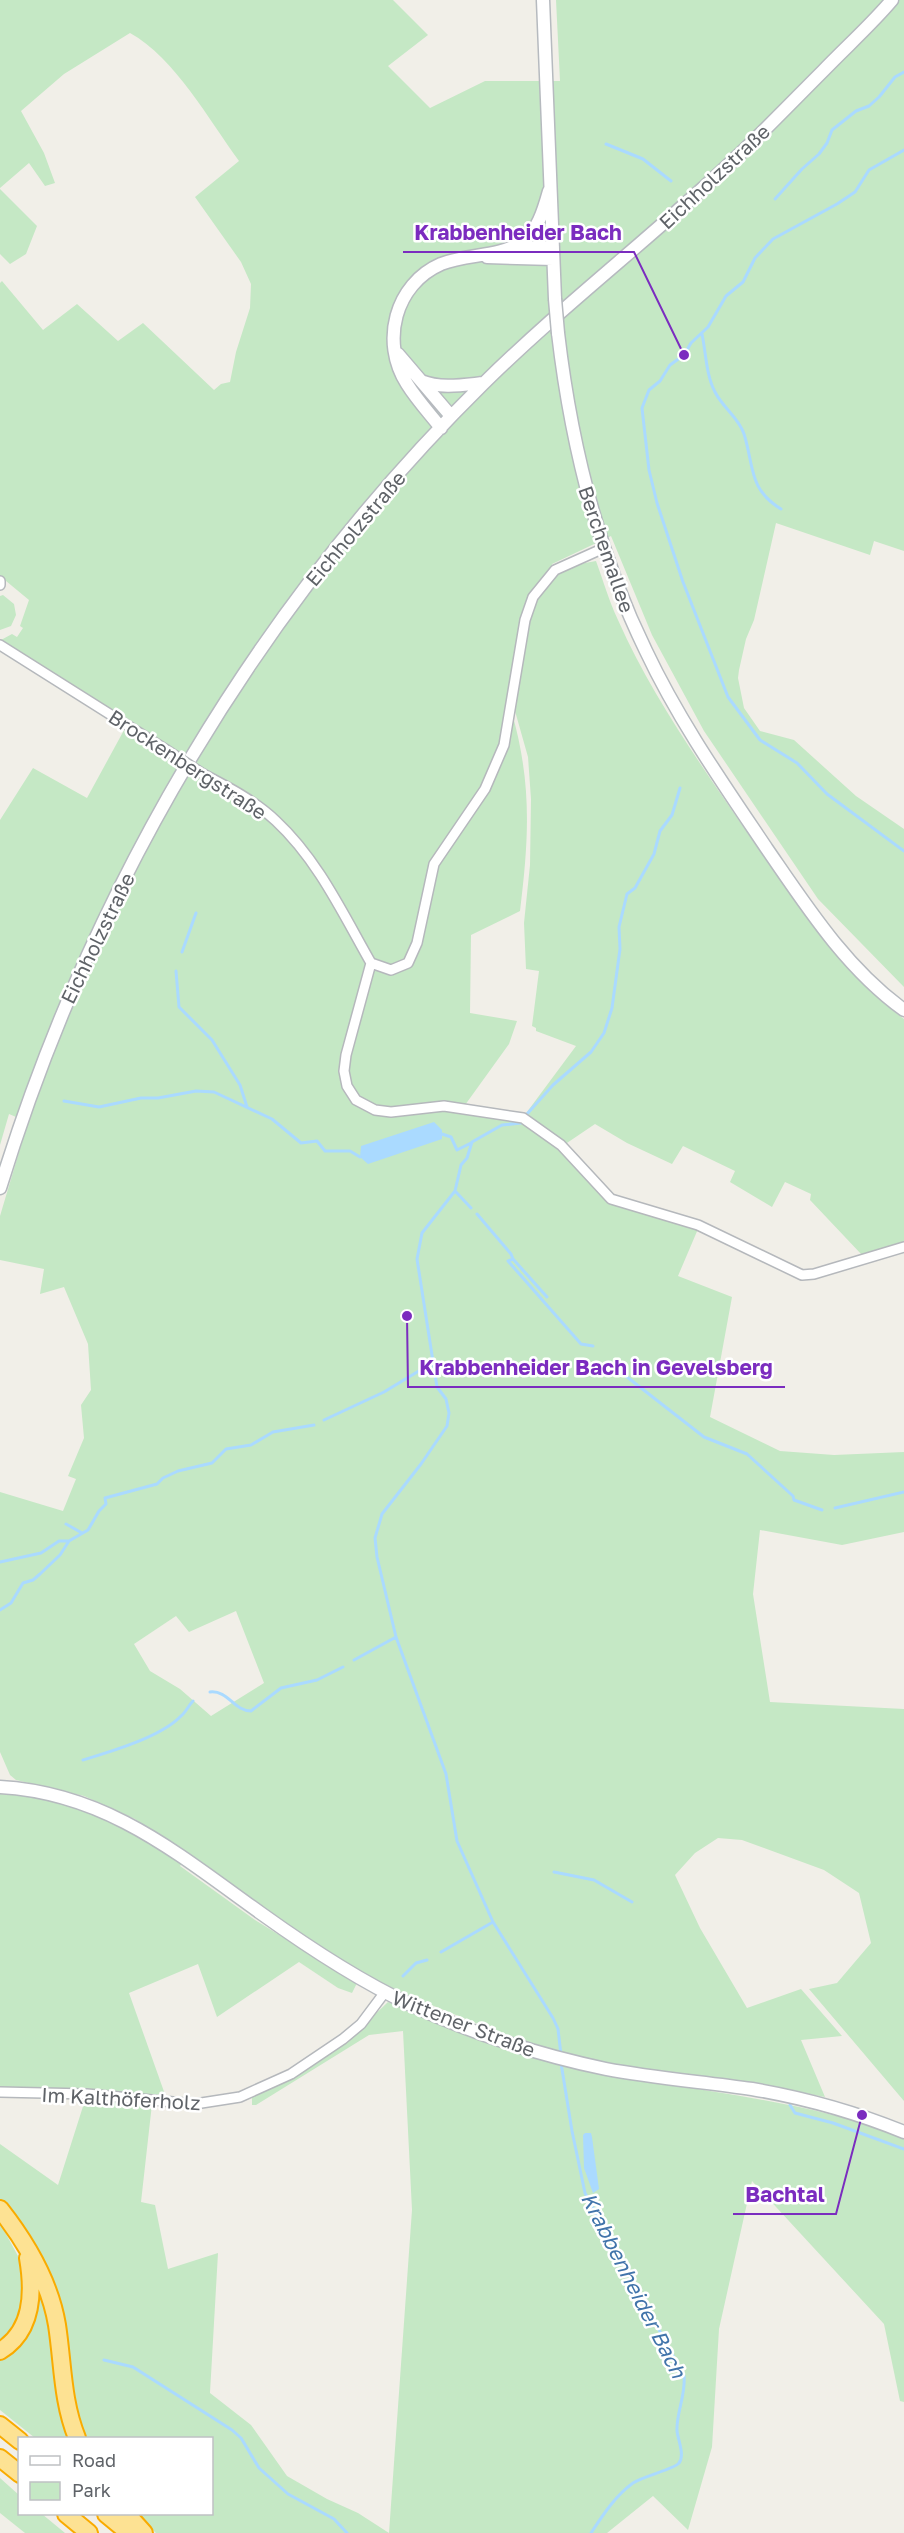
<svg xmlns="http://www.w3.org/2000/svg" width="904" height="2533" viewBox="0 0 904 2533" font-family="'Golos Text',sans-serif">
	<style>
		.green { fill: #c5e8c5; fill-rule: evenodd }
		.water { fill: #aadaff }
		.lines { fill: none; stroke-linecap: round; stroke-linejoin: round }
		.stream { stroke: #aadaff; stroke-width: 3 }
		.street-casing { stroke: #b5b8bc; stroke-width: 12 }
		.secondary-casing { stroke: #b6babf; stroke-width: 15 }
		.highway-casing { stroke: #f9ab00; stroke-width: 20 }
		.street { stroke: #fff; stroke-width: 9 }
		.secondary { stroke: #fff; stroke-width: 12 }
		.highway { stroke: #fde293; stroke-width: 16 }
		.street-bridge-casing { stroke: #b5b8bc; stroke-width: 12; stroke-linecap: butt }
		.secondary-bridge-casing { stroke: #b6babf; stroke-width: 15; stroke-linecap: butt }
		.street-bridge { stroke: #fff; stroke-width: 9 }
		.secondary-bridge { stroke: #fff; stroke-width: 12 }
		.labels { text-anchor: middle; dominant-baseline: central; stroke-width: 5; stroke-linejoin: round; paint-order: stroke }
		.street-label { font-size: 20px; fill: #5f6368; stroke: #fff }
		.water-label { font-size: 21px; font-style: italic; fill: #4174aa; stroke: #fff }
		.leader { fill: none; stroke: #7b2cbf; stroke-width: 2 }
		.callout-dot { fill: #7b2cbf; stroke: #fff; stroke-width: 2 }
		.callout-label { font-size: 21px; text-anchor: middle; font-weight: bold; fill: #7b2cbf; stroke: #fff; stroke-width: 5; stroke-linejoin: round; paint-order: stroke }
	</style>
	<rect width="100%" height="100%" fill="#f1efe8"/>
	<!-- green -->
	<path class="green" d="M0,0H393L428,35L388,66L430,108L485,81H560L556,0H904V551L874,541L870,555L776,523L754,620L746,639L739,670L738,678L744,708L760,731L794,740L856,796L904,829V987L818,899L704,731L652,635L611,536L552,564L551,579L574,565L596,561C603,580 609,601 618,620C654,701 708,775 758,848C801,910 842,974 904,1019V1244L862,1255L810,1200L811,1194L785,1182L772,1207L730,1182L735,1171L683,1146L672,1164L627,1143L595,1124L561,1147L609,1200L698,1229L678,1276L732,1297L710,1417L780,1451L834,1455L904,1452V1532L842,1545L760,1530L753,1594L770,1702L904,1709V2101L809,1989L837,1983L871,1943L859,1893L824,1870L742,1840L718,1838L695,1853L675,1875L700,1928L747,2008L801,1989L842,2036L801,2040L825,2097L768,2086L635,2069L559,2052L500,2033L390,1988L324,1951L135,1819L84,1796L16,1780L10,1775L0,1752V1492L63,1511L76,1479L68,1476L84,1438L81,1405L91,1390L88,1344L64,1287L40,1294L44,1269L0,1260V1216L28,1122L9,1114L0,1145V820L33,768L87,798L129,721L1,640L12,634L17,637L23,628L20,626L29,600L0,576V283L2,281L43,330L77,304L118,341L143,323L214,390L221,384L230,382L236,352L250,308L251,284L241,262L195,197L239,161C209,120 175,58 130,33L64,74L21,111L44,153L55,183L45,186L29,163L0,188ZM515,711L528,757L531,799L530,865L524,923L526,969L539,971L532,1026L536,1028V1031L576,1046L524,1116H530L524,1121L460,1112L509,1044L517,1021L470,1013L471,935L520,911C529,838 532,784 512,713ZM236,1611L264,1683L211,1716L180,1689L150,1671L134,1644L176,1616L189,1632Z
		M0,189L37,226L26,254L10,264L0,254Z
		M3,595L14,604L16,615L11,626L0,630V596Z
		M0,1794C73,1796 122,1824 183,1862L180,1866L255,1920L357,1983L352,1993L338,1988L299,1962L217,2017L198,1964L129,1993L167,2100L0,2090Z
		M388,2002C443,2022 497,2050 554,2063C671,2090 792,2095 904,2137V2402L900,2401L884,2324L752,2181L719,2329L712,2447L688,2530L653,2496L607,2533H156L136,2514H212V2438H83L72,2414L58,2319L0,2203V2144L58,2185L86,2097L152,2104L141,2202L155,2205L168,2269L218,2253L210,2393L251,2425L287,2476L327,2499L358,2513L389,2533L412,2210L403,2031L369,2035L256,2105H252V2097C301,2071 348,2041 388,2002Z
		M0,2223L18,2256L24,2278L21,2321L0,2346Z
		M35,2271L50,2326L62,2415L71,2438H35L0,2410V2357L11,2351Z
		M0,2478L19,2495L20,2514H42L65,2533H25L0,2513Z"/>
	<!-- water -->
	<path class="water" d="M434,1122L442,1130V1139L368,1164L360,1157L361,1146Z
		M585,2133H591L592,2137L599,2189L593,2193L584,2168L583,2135Z"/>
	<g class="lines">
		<!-- stream -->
		<path class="stream" d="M606,144L643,159L671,181
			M904,150L869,170L855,192L837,204L773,239L755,258L743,282L726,296L708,327L691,343L684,355L670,365L660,381L649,390L642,408L649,470L657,503L683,582L728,697L760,740L797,763L827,794L904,851
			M775,199L802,169L819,154L827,143L832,130L856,111L869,106L879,97L895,77L904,72
			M702,334C706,353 706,375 715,392C723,408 739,418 744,434C754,465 748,489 781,509
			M182,952L196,913
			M176,971L179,1007L212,1040L240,1085L247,1107
			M64,1101L99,1107L141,1098H158L196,1091L214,1092L272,1119L301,1143L317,1141L325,1151H350L360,1157
			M527,1114L553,1085L591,1052L604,1033L612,1008L620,949L619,927L627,894L635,888L654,854L660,831L672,815L680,788
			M521,1123L502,1125L472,1142L467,1158L461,1165L455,1191L422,1233L417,1259L437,1387L446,1399L449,1413L447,1426L421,1464L382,1514L375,1538L377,1557L396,1637L446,1774L457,1841L493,1922L553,2018L558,2029L561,2055
			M442,1134L451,1137L457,1150L471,1143
			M456,1192L471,1208
			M477,1214L511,1254L513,1259L508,1261L581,1344L593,1346
			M513,1259L547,1297
			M609,1363L704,1437L747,1454L793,1496L794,1500L822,1510
			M324,1420L384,1392L432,1363
			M835,1508L904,1492
			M66,1524L82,1533
			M0,1562L41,1553L59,1541H68
			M0,1610L11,1603L23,1583L33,1580L40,1574L60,1555L69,1541L88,1530L99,1511L106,1504L105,1498L157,1484L163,1478L178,1471L212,1463L226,1449L251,1445L273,1432L314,1425
			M354,1660L396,1637
			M210,1692C228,1690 234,1711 251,1711L281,1688L317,1680L343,1667
			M83,1760C110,1752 161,1737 181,1716C186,1712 188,1706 193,1701
			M554,1872L594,1880L632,1902
			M441,1952L493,1922
			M403,1976L416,1963L427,1960
			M561,2063L572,2131L585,2193L684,2376C686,2395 676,2413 677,2431C678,2440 685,2455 679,2463C675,2469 643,2476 633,2483C615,2496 603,2515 591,2533
			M790,2105L795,2113L833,2123L904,2149
			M104,2360L133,2367L232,2430L241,2438L259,2468L288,2494L334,2519L347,2533"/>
		<defs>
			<path id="street" d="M0,581V585
				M0,645L165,749
				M203,774C228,787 255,801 276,821C318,860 343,914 371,963L391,970L408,963L417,943L434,864L485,789L504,745L525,620L533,597L555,570L604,548
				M371,963L346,1055L344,1071L347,1086L356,1100L375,1110L391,1112L444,1106L523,1118L561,1145L611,1199L698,1225L802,1275L814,1274L904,1247
				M0,2092L87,2094L195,2104L240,2097L291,2074L343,2039L361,2024L385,1992"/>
			<path id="secondary" d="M543,0L555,299
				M515,248L553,247
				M487,257L553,259
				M558,333C571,444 597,551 646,651C679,721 724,785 767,849C807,907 846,968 904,1010
				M398,354L451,416
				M421,381C441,389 463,385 484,383
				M441,428C430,414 417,400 407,384C380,342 395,284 441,264C467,254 497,257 521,243C537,233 544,209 549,191
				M0,1188C92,887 259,605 483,384C566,302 659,232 743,151C770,125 797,97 823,71C846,47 871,25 892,0
				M0,1787C107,1793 178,1854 262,1914C308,1947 358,1980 409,2004C471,2033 539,2055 606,2069C654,2078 704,2082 752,2089C805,2098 855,2112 904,2132"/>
			<path id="highway" d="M0,2209C26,2242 50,2283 57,2325C63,2364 62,2401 77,2438
				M0,2351C33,2331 34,2293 28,2258
				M0,2425L20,2441
				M0,2458L20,2474
				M66,2514L89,2533
				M106,2514L129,2533
				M127,2514L144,2533"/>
		</defs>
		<!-- street casing -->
		<use href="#street" class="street-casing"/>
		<!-- secondary casing -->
		<use href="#secondary" class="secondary-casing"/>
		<!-- highway casing -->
		<use href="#highway" class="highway-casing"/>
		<!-- street -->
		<use href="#street" class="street"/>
		<!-- secondary -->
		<use href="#secondary" class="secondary"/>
		<!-- highway -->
		<use href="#highway" class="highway"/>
		<defs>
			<path id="street-bridge" d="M165,749L203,774"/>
			<path id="secondary-bridge" d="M555,299L558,333"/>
		</defs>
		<!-- street-bridge casing -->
		<use href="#street-bridge" class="street-bridge-casing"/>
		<!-- secondary-bridge casing -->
		<use href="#secondary-bridge" class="secondary-bridge-casing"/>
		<!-- street-bridge -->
		<use href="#street-bridge" class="street-bridge"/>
		<!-- secondary-bridge -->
		<use href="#secondary-bridge" class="secondary-bridge"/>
	</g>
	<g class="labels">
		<!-- street labels -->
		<g class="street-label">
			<text transform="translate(714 176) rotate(-43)">Eichholzstraße</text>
			<text transform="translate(355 528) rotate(-50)">Eichholzstraße</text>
			<text transform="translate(607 549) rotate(71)">Berchemallee</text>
			<text transform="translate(188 764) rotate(33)">Brockenbergstraße</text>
			<text transform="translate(97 938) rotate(-64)">Eichholzstraße</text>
			<text transform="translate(464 2023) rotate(21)">Wittener Straße</text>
			<text transform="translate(121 2098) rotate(3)">Im Kalthöferholz</text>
		</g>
		<!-- water labels -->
		<g class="water-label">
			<text transform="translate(634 2285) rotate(63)">Krabbenheider Bach</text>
		</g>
	</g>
	<!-- callouts -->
	<path class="leader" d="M684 355L634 252H403M407 1316L408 1387H785M862 2115L836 2214H733"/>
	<g class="callout-dot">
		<circle cx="684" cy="355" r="6"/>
		<circle cx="407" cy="1316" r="6"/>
		<circle cx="862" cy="2115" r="6"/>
	</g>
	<g class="callout-label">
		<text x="518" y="240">Krabbenheider Bach</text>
		<text x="596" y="1375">Krabbenheider Bach in Gevelsberg</text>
		<text x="785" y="2202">Bachtal</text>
	</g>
	<!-- legend -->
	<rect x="18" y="2437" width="195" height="78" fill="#ffffff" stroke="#bfc1c3" stroke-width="1.5"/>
	<rect x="30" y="2456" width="30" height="9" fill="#ffffff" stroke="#bfc1c3" stroke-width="1.5"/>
	<text x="72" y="2467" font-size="18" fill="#5f6368">Road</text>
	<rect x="30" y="2482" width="30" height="18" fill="#c5e8c5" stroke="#bfc1c3" stroke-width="1.5"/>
	<text x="72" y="2497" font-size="18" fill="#5f6368">Park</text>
</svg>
